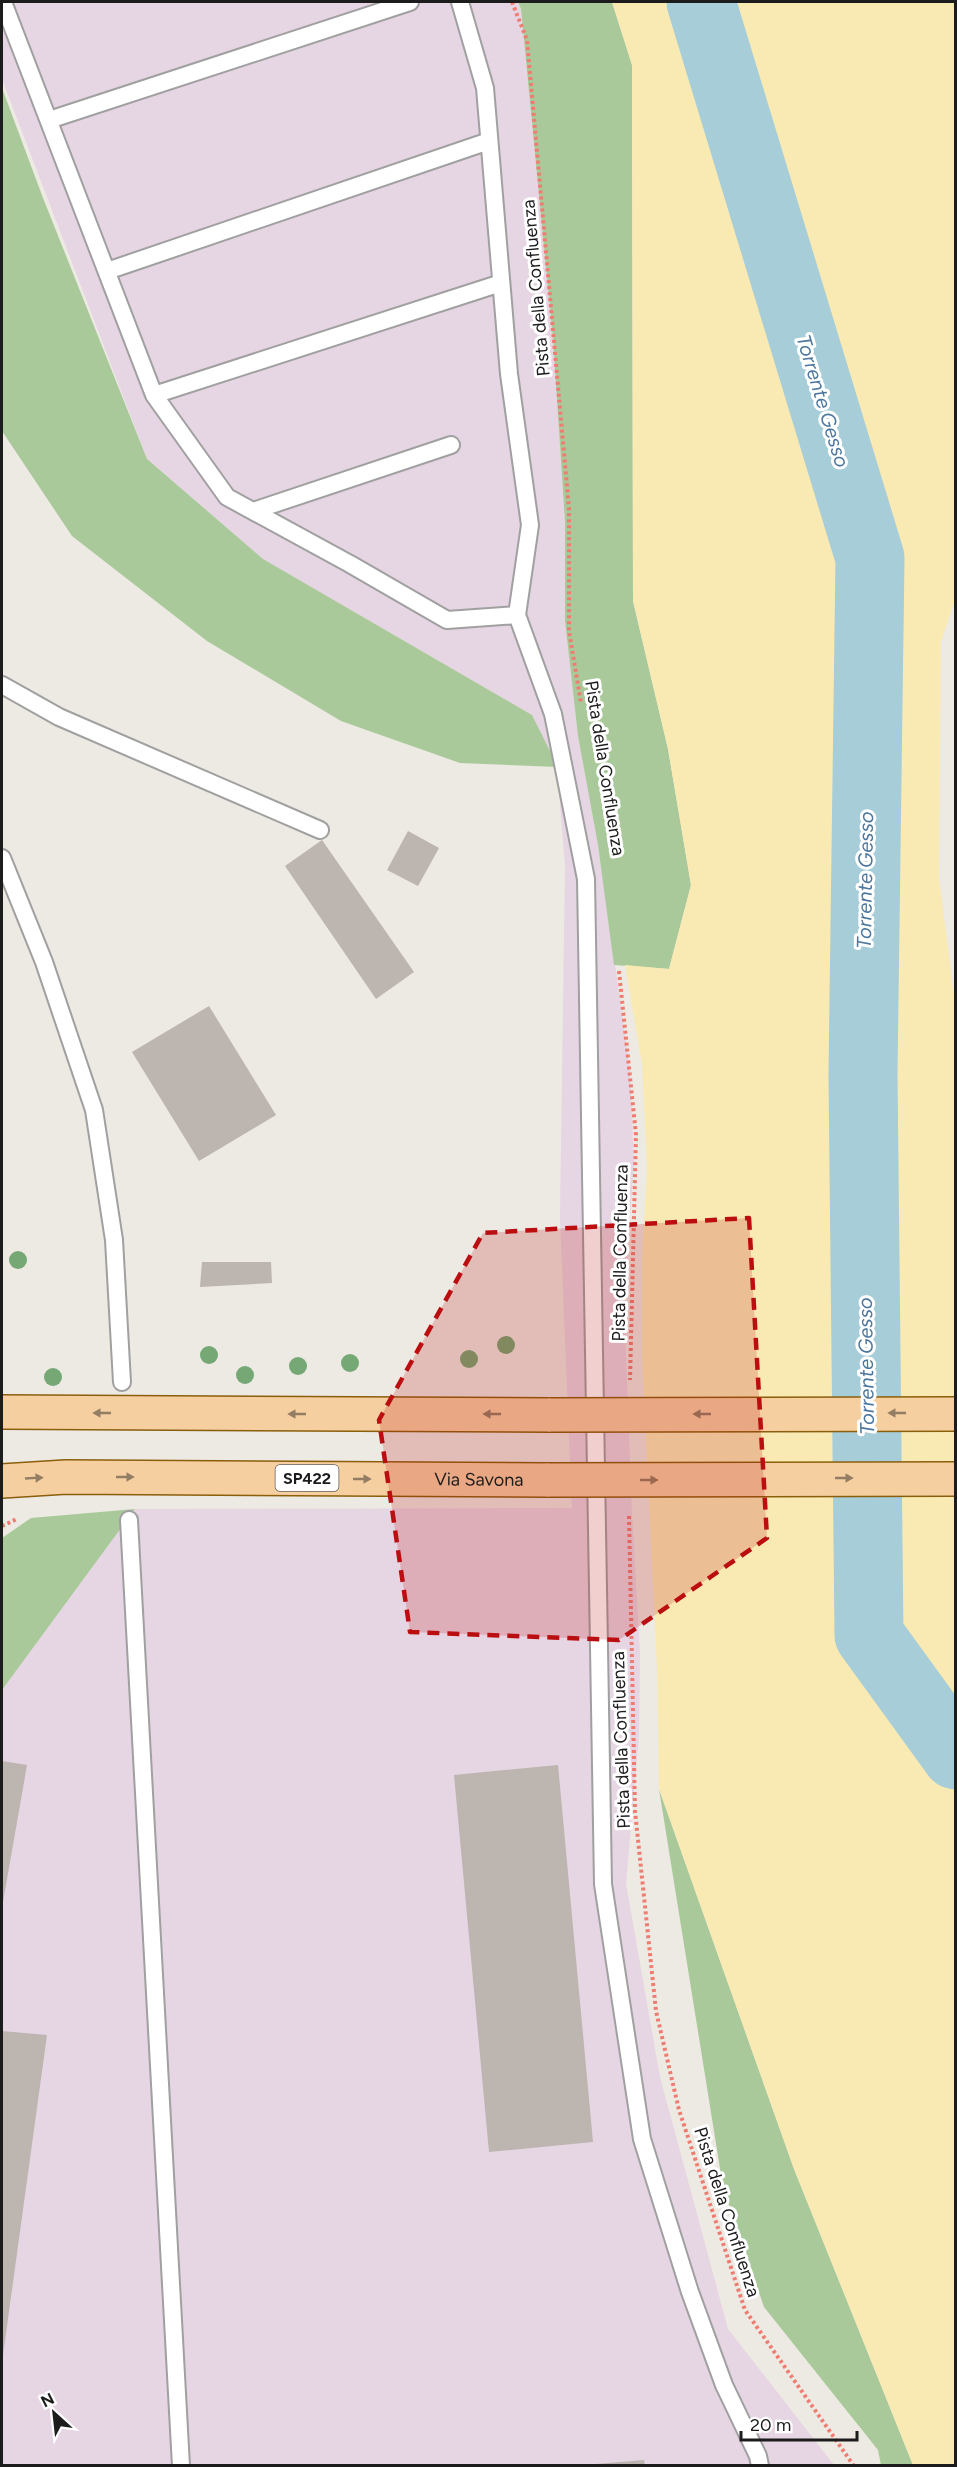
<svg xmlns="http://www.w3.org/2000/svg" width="957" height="2467" viewBox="0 0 957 2467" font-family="Figtree,sans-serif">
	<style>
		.industrial { fill: #e6d5e3 }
		.forest { fill: #a9c99a }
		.sand { fill: #f9eab4 }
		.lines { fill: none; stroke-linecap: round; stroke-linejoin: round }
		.river { stroke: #a6cdd8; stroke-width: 69 }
		.building { fill: #bdb5b0 }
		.lane-casing { stroke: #a0a0a0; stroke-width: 20 }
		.primary-casing { stroke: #8a5e0b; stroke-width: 36 }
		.path { stroke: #ef7c71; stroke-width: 4; stroke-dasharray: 3 3; stroke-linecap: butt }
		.lane { stroke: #fff; stroke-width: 16 }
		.primary { stroke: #f5cfa0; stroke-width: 33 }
		.primary-bridge-casing { stroke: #8a5e0b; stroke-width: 36; stroke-linecap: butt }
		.primary-bridge { stroke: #f5cfa0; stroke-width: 33 }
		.tree { fill: #75a874 }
		.oneway { fill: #937e65 }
		.marked { fill: #bb0e11; fill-opacity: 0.2; stroke: #bb0e11; stroke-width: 4.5; stroke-dasharray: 12 8; stroke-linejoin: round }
		.labels { text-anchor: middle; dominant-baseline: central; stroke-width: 6; stroke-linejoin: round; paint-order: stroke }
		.shield { fill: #fff; stroke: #606060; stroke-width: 1.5 }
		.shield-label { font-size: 16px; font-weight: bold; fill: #1c1c1c }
		.street-label { font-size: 18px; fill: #1c1c1c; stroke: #fff }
		.water-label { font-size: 20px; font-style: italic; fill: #4d779e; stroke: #fff }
	</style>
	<rect width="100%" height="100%" fill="#ede9e3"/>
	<!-- industrial -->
	<path class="industrial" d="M2,2H518L521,9L553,339L565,522V621L578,736L598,845L630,1070L634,1164L624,1304L632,1514L640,1653L639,1735L626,1884L660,2077L728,2329L834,2465H2V1690L135,1509L572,1508L560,1217L565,866L557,767L532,715L263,559L147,459L2,79Z"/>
	<!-- forest -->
	<path class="forest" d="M518,2H612L632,65L633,601L668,749L691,885L669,969L614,965L598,845L578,736L565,621V522L553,339L521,9Z
		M2,88L43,198L147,459L263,559L532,715L558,767L460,763L341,721L207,641L72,536L2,431Z
		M135,1509L2,1690V1538L31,1518Z
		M659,1789L794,2169L913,2465H881L878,2450L764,2307L723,2187Z"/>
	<!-- sand -->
	<path class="sand" d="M612,2H955L956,597L941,642L939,878L956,1011L955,2465H913L794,2169L659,1789L657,1668L642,1357V1260L647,1167L642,1064L625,965L669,969L691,885L668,749L633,601L632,65Z"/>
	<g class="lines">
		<!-- river -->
		<path class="river" d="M701,2L870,558L863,1074L869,1635L956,1755"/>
	</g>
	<!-- building -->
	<path class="building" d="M408,831L439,848L418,886L387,870Z
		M322,840L414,972L376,999L285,866Z
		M209,1006L276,1115L199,1161L132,1052Z
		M202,1262H271L272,1283L200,1287Z
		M2,1761L27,1765L3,1902H2Z
		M558,1765L593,2142L489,2152L454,1775Z
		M2,2031L47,2035L3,2355H2Z
		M644,2460L645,2466H596V2464Z"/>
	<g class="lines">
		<defs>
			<path id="lane" d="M3,2L154,395L227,497L350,564L447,620L517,615L530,525L509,374L485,88L460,2
				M49,120L410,2
				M107,271L489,141
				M154,395L501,283
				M253,511L451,445
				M517,615L553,714L586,879L603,1884L642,2139L690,2292L724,2385L758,2456L760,2466
				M2,685L59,717L320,830
				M2,858L44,962L94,1110L114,1240L122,1382
				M129,1520L181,2466"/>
			<g id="primary">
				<path d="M2,1412L551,1415"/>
				<path id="s1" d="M2,1481L66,1477L549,1480"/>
			</g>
		</defs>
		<!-- lane casing -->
		<use href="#lane" class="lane-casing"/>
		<!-- primary casing -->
		<use href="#primary" class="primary-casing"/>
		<!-- path -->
		<path class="path" d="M512,2L527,40L569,509V631L581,703
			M619,971L636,1135L630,1380
			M629,1516L635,1811L656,2011L679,2110L745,2310L854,2466
			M2,1526L17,1519"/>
		<!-- lane -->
		<use href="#lane" class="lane"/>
		<!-- primary -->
		<use href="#primary" class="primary"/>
		<defs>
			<path id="primary-bridge" d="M551,1415L956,1414
				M549,1480L956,1479"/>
		</defs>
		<!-- primary-bridge casing -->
		<use href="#primary-bridge" class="primary-bridge-casing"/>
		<!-- primary-bridge -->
		<use href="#primary-bridge" class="primary-bridge"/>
	</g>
	<!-- trees -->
	<g class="tree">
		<circle cx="18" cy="1260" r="9"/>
		<circle cx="506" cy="1345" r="9"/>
		<circle cx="209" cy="1355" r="9"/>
		<circle cx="469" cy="1359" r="9"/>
		<circle cx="350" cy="1363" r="9"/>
		<circle cx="298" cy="1366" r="9"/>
		<circle cx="245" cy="1375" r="9"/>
		<circle cx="53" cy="1377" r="9"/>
	</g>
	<!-- one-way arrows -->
	<defs><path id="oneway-solid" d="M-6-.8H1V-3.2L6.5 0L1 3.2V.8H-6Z" transform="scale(1.5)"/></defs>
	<g class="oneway">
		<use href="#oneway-solid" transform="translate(102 1413) rotate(-180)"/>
		<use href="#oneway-solid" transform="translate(897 1413) rotate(-180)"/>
		<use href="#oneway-solid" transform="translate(297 1414) rotate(-180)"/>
		<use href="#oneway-solid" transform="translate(492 1414) rotate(-180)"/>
		<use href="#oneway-solid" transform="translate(702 1414) rotate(180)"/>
		<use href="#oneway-solid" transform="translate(125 1477)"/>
		<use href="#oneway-solid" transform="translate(34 1478) rotate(-3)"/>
		<use href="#oneway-solid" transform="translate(844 1478)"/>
		<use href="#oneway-solid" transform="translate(362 1479)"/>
		<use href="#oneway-solid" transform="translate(649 1480)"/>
	</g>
	<!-- marked area -->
	<path class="marked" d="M749,1218L767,1538L619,1640L410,1632L379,1420L483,1233Z"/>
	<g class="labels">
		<!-- shield labels -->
		<rect class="shield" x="275.5" y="1465" width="63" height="26" rx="4.5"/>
		<g class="shield-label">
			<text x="307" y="1478">SP422</text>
		</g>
		<!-- street labels -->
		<g class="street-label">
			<text transform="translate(536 288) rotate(-95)">Pista della Confluenza</text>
			<text transform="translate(605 768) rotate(81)">Pista della Confluenza</text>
			<text transform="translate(620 1253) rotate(-89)">Pista della Confluenza</text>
			<text stroke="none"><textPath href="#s1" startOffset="477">Via Savona</textPath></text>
			<text transform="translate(621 1740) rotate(-92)">Pista della Confluenza</text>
			<text transform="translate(727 2212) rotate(72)">Pista della Confluenza</text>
		</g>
		<!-- water labels -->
		<g class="water-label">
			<text transform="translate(823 401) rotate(73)">Torrente Gesso</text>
			<text transform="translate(865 880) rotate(-89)">Torrente Gesso</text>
			<text transform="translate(866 1366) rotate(-91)">Torrente Gesso</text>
		</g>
	</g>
	<!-- border -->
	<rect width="957" height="2467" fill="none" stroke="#1c1c1c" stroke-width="6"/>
	<!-- north arrow -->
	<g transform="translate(54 2413) rotate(333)" stroke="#ffffff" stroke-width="4.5" paint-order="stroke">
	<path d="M0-4.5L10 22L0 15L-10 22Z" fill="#1c1c1c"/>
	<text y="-9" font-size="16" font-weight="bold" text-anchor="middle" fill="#1c1c1c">N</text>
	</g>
	<!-- scale -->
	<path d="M741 2431v9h116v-9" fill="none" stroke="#1c1c1c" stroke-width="3"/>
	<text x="750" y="2431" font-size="18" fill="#1c1c1c" stroke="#ffffff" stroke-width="4.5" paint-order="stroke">20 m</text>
</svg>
